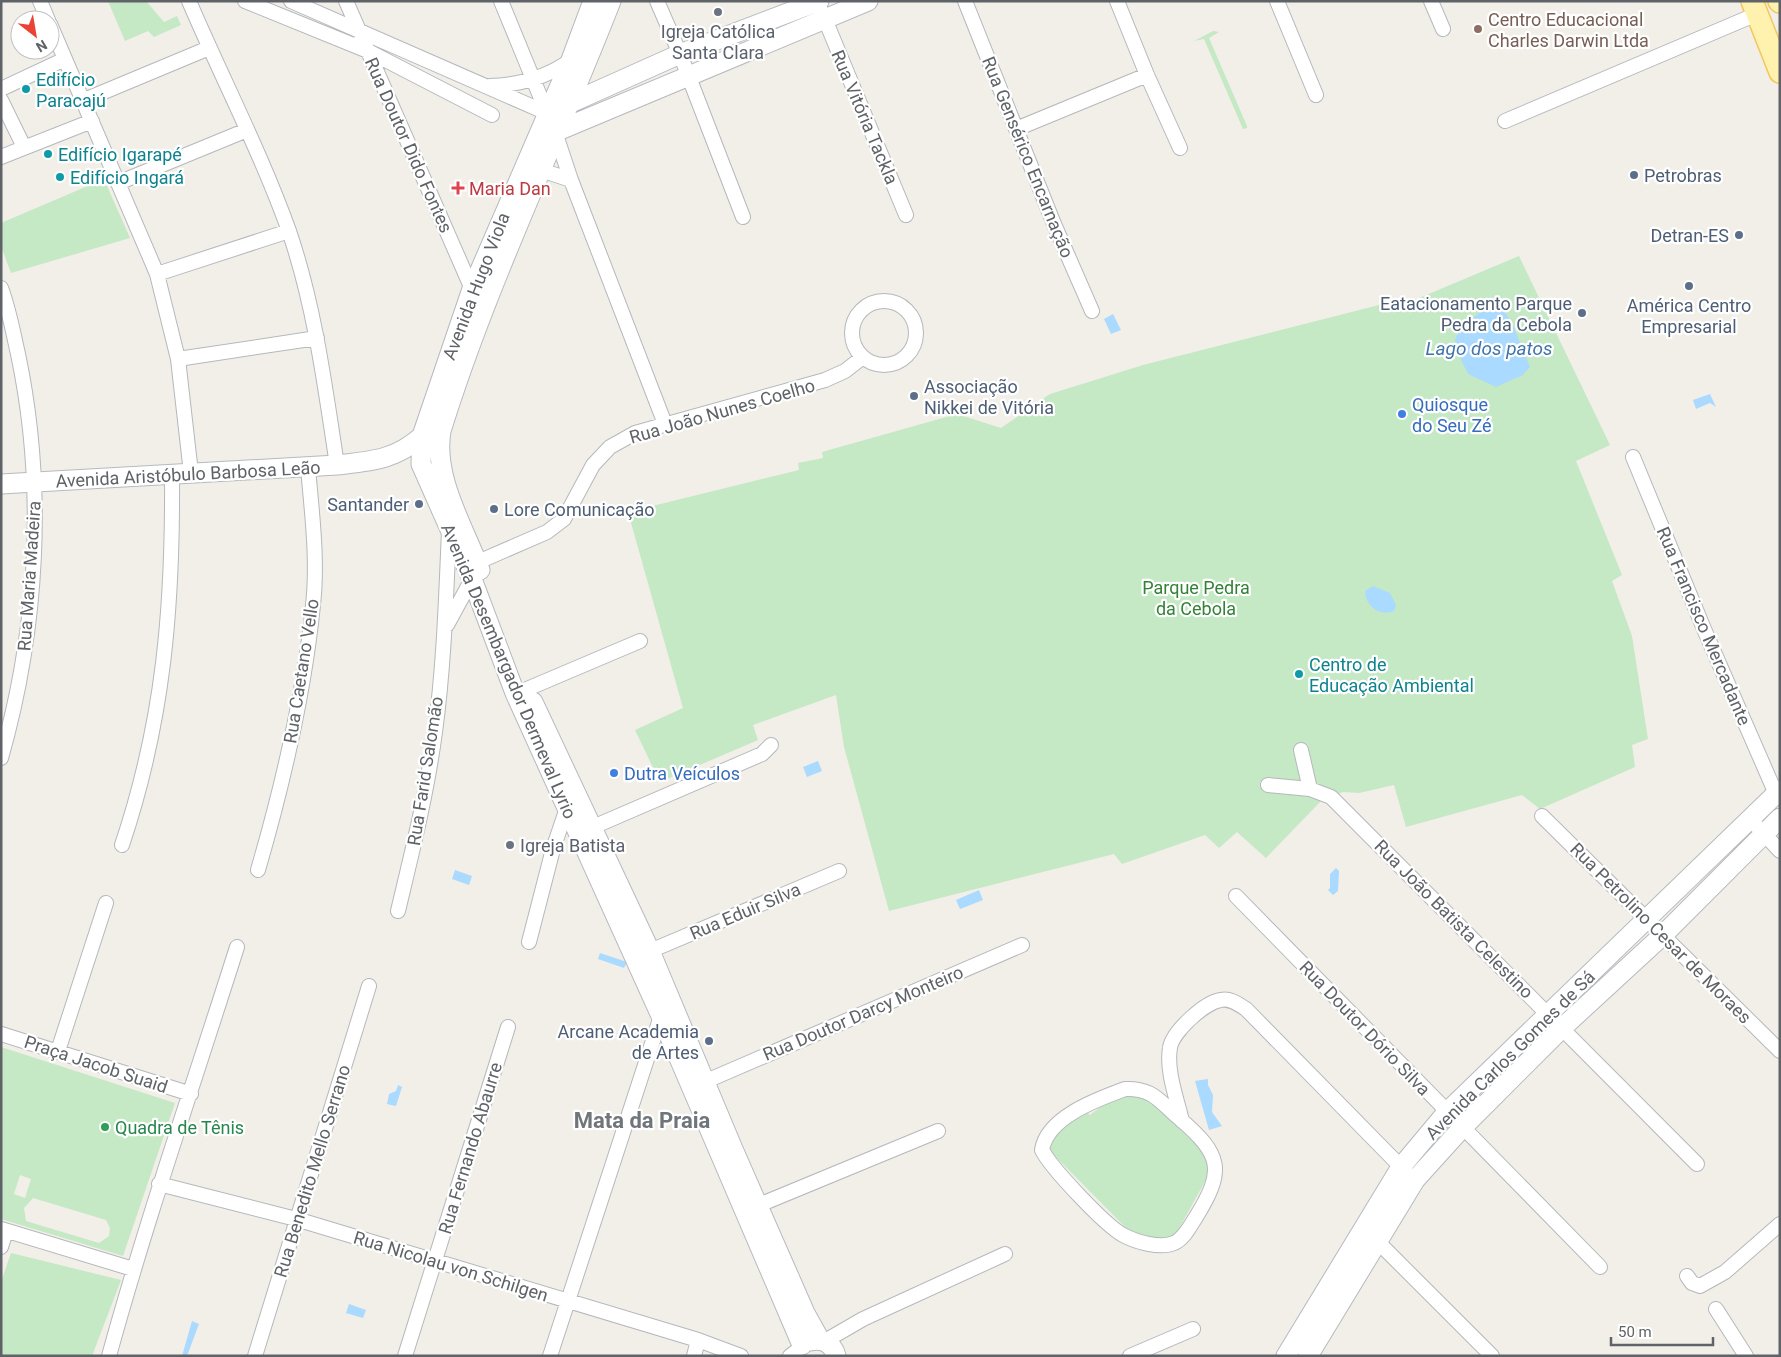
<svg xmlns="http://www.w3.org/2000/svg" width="1781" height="1357" viewBox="0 0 1781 1357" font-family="Roboto,sans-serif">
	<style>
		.green { fill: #c5e8c5; fill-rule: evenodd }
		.water { fill: #aadaff }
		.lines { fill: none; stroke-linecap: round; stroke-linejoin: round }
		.street-casing { stroke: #b5b8bc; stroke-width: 16 }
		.secondary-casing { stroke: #b6babf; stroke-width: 21 }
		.primary-casing { stroke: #f2c960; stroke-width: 24 }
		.street { stroke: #fff; stroke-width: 14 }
		.secondary { stroke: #fff; stroke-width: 19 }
		.primary { stroke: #fff2af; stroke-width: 21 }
		.worship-dot { fill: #6b7280; stroke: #fff; stroke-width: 2 }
		.education-dot { fill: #8d6e63; stroke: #fff; stroke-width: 2 }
		.culture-dot { fill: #0f9aa8; stroke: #fff; stroke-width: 2 }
		.service-dot { fill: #5c6f8a; stroke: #fff; stroke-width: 2 }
		.health-dot { fill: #e0444e; stroke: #fff; stroke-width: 2 }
		.shop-dot { fill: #3f7fe0; stroke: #fff; stroke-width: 2 }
		.leisure-dot { fill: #2e9e5b; stroke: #fff; stroke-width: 2 }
		.labels { text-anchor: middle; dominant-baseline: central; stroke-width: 4.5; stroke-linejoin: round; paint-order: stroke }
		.education-label { font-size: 18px; fill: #785e54; stroke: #fff; text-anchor: start }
		.worship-label { font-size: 18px; fill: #5b616d; stroke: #fff }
		.culture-label { font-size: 18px; fill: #0d838f; stroke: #fff; text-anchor: start }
		.street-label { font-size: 18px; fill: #5f6368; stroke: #fff }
		.service-label { font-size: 18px; fill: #4e5e75; stroke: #fff; text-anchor: end }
		.health-label { font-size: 18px; fill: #be3a42; stroke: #fff; text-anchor: start }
		.shop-label { font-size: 18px; fill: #366cbe; stroke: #fff; text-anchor: start }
		.park-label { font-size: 18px; fill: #348238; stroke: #fff }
		.leisure-label { font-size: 18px; fill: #27864d; stroke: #fff; text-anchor: start }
		.water-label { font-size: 19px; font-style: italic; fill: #4174aa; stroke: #fff }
		.district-label { font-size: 22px; font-weight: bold; fill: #70757a; stroke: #fff }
	</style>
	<rect width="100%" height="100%" fill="#f1efe8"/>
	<!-- green -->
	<path class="green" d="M108,1H146L164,22L177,16L181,25L154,37L148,31L125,41Z
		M1213,31L1219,32L1209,38L1247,126V128L1243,129L1204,39L1194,41Z
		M104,179L130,238L11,273L1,246V223Z
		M1519,256L1610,445L1576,461L1622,575L1612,581L1632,636L1648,739L1632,745L1635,767L1540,809L1522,795L1406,827L1394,785L1359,793L1343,792L1321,801L1266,858L1237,832L1219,848L1205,835L1122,864L1114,854L889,911L844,747L836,695L753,725L758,740L660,782L635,730L683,708L628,512L799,470L798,463L823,458L822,452L957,414L1001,428L1050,394L1143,365L1383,304L1393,309Z
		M1,1047L175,1103L123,1256L1,1219ZM20,1175L31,1179L25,1198L14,1194ZM33,1198L106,1220L110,1228L109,1236L99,1243L26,1221L24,1208Z
		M1140,1091L1210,1158L1212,1169L1172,1241L1132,1234L1048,1149V1140L1083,1108L1090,1115L1116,1095Z
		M11,1253L121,1280L92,1356H1V1282Z"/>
	<!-- water -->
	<path class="water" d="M1497,307L1503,309L1512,323L1530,367L1523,375L1496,387L1468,374L1454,346L1456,337L1463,326L1479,313Z
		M1113,314L1121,330L1111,334L1104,319Z
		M1710,394L1716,407L1710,403L1696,409L1693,400Z
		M1373,586L1390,593L1396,605L1394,611C1379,617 1365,605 1365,591Z
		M818,761L822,771L807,777L803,767Z
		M1336,868L1339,871L1338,891L1333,895L1328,890L1330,888V874Z
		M455,870L472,876L469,885L452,879Z
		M979,890L983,900L960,909L956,900Z
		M600,953L627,962L624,968L598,959Z
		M1208,1079V1085L1213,1095L1212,1112L1222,1126L1209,1130L1195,1081Z
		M398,1085L402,1087L396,1106L387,1104L389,1094L396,1091Z
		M349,1304L366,1310L363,1318L346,1313Z
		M192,1321L199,1324L187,1356H182Z"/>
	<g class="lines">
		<defs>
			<path id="street" d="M40,1L48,20
				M189,1C222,78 261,153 289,231C315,307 325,387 337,465
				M245,1L368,51L492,115
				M291,1L547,113
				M346,1L472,289
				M501,1L547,113
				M657,1L680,54L743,217
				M965,1L1054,224L1092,311
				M1117,1L1147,75L1180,148
				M1277,1L1316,95
				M1431,1L1443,29
				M822,12L906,215
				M50,24L157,274L178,359L191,473
				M490,86C518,85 548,77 571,60
				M1,89L65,59
				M1,100L24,147
				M82,101L209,48
				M1505,121L1757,14
				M1016,129L1147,75
				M555,132L571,180L665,424
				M1,157L92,121
				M541,170L571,180
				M118,183L247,130
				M157,274L289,231
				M1,288C9,309 13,332 18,354C46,487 38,628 1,758
				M852 333a32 32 0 1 1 64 0a32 32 0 1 1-64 0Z
				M178,359L317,338
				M1633,457L1704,629L1776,794
				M478,562L547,532L564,519L593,465L610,447L635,433L825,380L845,371L863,357
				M447,625L472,579
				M527,689L640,641
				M1301,750L1310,789
				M1268,785L1310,789L1331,797L1697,1164
				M1542,816L1780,1051
				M1750,819L1780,851
				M593,827L762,754L771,745
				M122,845C164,720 173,606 172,475
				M258,870C283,784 304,695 313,605C318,560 312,514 308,468
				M1236,896L1600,1267
				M398,911C412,852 427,793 435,732C444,666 446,598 449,531
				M529,942L553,849L567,808
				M650,951L839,871
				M1,1034L191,1094
				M58,1051L106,903
				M704,1082L1022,945
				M1125,1089C1153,1088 1159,1101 1179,1118C1222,1155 1225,1170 1196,1217C1190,1226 1184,1239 1174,1243C1160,1249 1136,1242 1123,1235C1105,1225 1051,1168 1042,1150C1047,1117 1098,1099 1125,1089Z
				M1182,1121C1177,1099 1166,1071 1170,1048C1172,1032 1205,1002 1221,1000C1230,998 1238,1004 1246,1009L1407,1173
				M159,1184L296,1219L698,1340L741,1356
				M759,1205L938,1131
				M1,1229L133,1269
				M1372,1236L1492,1356
				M1,1247L6,1231
				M1687,1276L1692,1283L1700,1286L1725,1272L1780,1224
				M1716,1309L1746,1356
				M825,1341L863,1319L1005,1254
				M109,1356C147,1218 194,1083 237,947
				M255,1356L369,986
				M405,1356L508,1027
				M550,1356L661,1016
				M694,1356L698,1340
				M790,1356L798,1350
				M1130,1356L1193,1329"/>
			<path id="secondary" d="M593,1L571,60L472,289L422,436L421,464L472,579L515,693L661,1016L802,1345
				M566,105L680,54L819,1
				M555,132L868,1
				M1,484L337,465C372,461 395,460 422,436
				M480,570C464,527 433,478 441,431C487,283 555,145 611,1
				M533,702L650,951L733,1149L805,1313L820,1340
				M810,1341C822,1338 833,1343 836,1356
				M1286,1356L1401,1167L1447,1112L1780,790
				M1308,1356L1415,1180L1462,1128L1562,1028L1663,935L1780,818"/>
			<path id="primary" d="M1752,1L1780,72
				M1779,1L1780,2"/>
		</defs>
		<!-- street casing -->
		<use href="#street" class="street-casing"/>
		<!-- secondary casing -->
		<use href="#secondary" class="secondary-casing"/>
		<!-- primary casing -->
		<use href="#primary" class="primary-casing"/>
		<!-- street -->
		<use href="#street" class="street"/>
		<!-- secondary -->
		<use href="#secondary" class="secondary"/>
		<!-- primary -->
		<use href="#primary" class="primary"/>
	</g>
	<!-- markers -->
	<g class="worship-dot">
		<circle cx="718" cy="12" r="5"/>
		<circle cx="510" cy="845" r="5"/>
	</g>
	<circle class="education-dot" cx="1478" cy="29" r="5"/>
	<g class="culture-dot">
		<circle cx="26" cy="89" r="5"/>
		<circle cx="48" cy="154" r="5"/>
		<circle cx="60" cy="177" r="5"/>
		<circle cx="1299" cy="674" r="5"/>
	</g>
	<g class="service-dot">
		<circle cx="1634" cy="175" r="5"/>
		<circle cx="1739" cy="235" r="5"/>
		<circle cx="1689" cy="286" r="5"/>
		<circle cx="1582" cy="313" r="5"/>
		<circle cx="914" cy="396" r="5"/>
		<circle cx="419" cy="504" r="5"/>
		<circle cx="494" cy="509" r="5"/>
		<circle cx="709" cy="1041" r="5"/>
	</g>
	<path class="health-dot" d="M455.5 180.5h5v5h5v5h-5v5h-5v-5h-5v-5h5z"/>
	<g class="shop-dot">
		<circle cx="1402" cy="414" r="5"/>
		<circle cx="614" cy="773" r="5"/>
	</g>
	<circle class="leisure-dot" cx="105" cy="1127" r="5"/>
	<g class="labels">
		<!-- education labels -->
		<g class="education-label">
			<text x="1488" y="19">Centro Educacional<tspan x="1488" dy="21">Charles Darwin Ltda</tspan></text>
		</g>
		<!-- worship labels -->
		<g class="worship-label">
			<text x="718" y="31">Igreja Católica<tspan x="718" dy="21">Santa Clara</tspan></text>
			<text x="520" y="845" text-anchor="start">Igreja Batista</text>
		</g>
		<!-- culture labels -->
		<g class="culture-label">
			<text x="36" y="79">Edifício<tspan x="36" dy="21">Paracajú</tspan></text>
			<text x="58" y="154">Edifício Igarapé</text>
			<text x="70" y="177">Edifício Ingará</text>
			<text x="1309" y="664">Centro de<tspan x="1309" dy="21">Educação Ambiental</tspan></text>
		</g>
		<!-- street labels -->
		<g class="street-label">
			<text transform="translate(865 117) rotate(67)">Rua Vitória Tackla</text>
			<text transform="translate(409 145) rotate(66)">Rua Doutor Dido Fontes</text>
			<text transform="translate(1028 157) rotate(68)">Rua Gensérico Encarnação</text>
			<text transform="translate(476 286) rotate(-69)">Avenida Hugo Viola</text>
			<text transform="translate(722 411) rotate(-16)">Rua João Nunes Coelho</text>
			<text transform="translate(188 474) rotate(-3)">Avenida Aristóbulo Barbosa Leão</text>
			<text transform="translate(29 576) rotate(-86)">Rua Maria Madeira</text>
			<text transform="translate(1704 626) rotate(67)">Rua Francisco Mercadante</text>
			<text transform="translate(301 671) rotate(-81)">Rua Caetano Vello</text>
			<text transform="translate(509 671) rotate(67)">Avenida Desembargador Dermeval Lyrio</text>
			<text transform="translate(425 771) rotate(-81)">Rua Farid Salomão</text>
			<text transform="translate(745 911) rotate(-23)">Rua Eduir Silva</text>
			<text transform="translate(1454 919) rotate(45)">Rua João Batista Celestino</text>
			<text transform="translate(1661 933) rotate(45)">Rua Petrolino Cesar de Moraes</text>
			<text transform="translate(863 1013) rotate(-23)">Rua Doutor Darcy Monteiro</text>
			<text transform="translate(1365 1028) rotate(46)">Rua Doutor Dório Silva</text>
			<text transform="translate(1510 1055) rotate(-45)">Avenida Carlos Gomes de Sá</text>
			<text transform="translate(96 1064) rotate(18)">Praça Jacob Suaid</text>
			<text transform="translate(470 1148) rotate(-73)">Rua Fernando Abaurre</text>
			<text transform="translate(312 1171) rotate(-73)">Rua Benedito Mello Serrano</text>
			<text transform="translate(451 1266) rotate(17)">Rua Nicolau von Schilgen</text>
		</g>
		<!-- service labels -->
		<g class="service-label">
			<text x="1644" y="175" text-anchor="start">Petrobras</text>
			<text x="1729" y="235">Detran-ES</text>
			<text x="1572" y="303">Eatacionamento Parque<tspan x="1572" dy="21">Pedra da Cebola</tspan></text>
			<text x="1689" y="305" text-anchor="middle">América Centro<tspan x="1689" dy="21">Empresarial</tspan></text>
			<text x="924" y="386" text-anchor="start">Associação<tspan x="924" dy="21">Nikkei de Vitória</tspan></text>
			<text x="409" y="504">Santander</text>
			<text x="504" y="509" text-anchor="start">Lore Comunicação</text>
			<text x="699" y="1031">Arcane Academia<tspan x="699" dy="21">de Artes</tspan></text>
		</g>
		<!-- health labels -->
		<g class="health-label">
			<text x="469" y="188">Maria Dan</text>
		</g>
		<!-- shop labels -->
		<g class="shop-label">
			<text x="1412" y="404">Quiosque<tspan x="1412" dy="21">do Seu Zé</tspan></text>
			<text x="624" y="773">Dutra Veículos</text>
		</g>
		<!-- park labels -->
		<g class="park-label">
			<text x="1196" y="587">Parque Pedra<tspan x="1196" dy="21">da Cebola</tspan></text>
		</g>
		<!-- leisure labels -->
		<g class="leisure-label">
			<text x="115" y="1127">Quadra de Tênis</text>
		</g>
		<!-- water labels -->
		<g class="water-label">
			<text x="1489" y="348">Lago dos patos</text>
		</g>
		<!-- district labels -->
		<g class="district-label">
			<text x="642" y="1120">Mata da Praia</text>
		</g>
	</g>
	<!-- border -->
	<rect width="1781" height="1357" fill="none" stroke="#5f6368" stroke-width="5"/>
	<!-- north arrow -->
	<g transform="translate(35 35) rotate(149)"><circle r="24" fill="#ffffff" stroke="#bfc1c3"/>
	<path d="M0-4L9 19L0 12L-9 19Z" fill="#ea4335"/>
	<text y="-8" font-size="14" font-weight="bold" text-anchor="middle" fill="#5f6368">N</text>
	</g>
	<!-- scale -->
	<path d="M1611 1337v8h102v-8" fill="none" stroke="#5f6368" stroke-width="2.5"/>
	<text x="1618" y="1337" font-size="15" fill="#5f6368" stroke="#ffffff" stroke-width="4" paint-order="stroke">50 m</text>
</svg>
